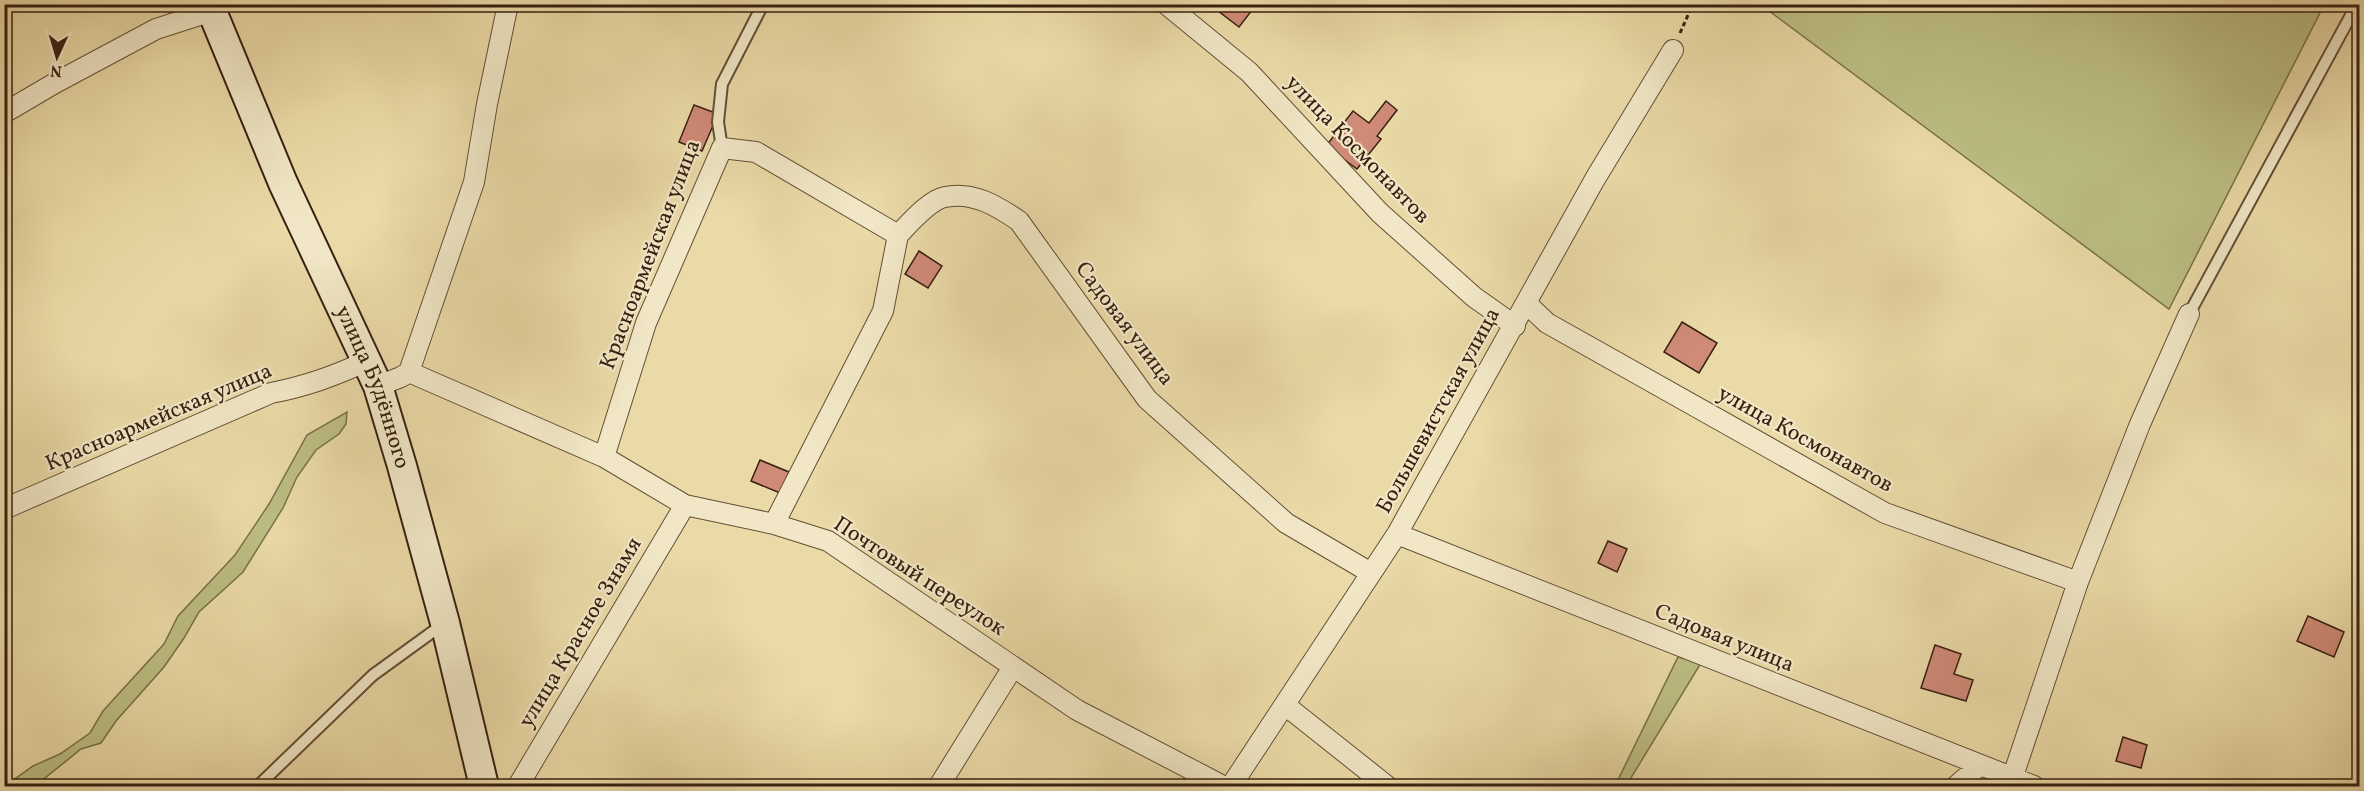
<svg xmlns="http://www.w3.org/2000/svg" width="2364" height="791" viewBox="0 0 2364 791" font-family="Vollkorn,serif">
	<style>
		.green { fill: #bcbe83; stroke: #7a6f4a; stroke-width: 1.5 }
		.building { fill: #cf8a78; stroke: #382011; stroke-width: 1.5 }
		.lines { fill: none; stroke-linecap: round; stroke-linejoin: round }
		.lane-casing { stroke: #644e36; stroke-width: 14 }
		.street-casing { stroke: #644e36; stroke-width: 22 }
		.secondary-casing { stroke: #382011; stroke-width: 32 }
		.path { stroke: #382011; stroke-width: 3; stroke-dasharray: 4.5 3; stroke-linecap: butt }
		.lane { stroke: #f1e7c6; stroke-width: 10 }
		.street { stroke: #f1e7c6; stroke-width: 20 }
		.secondary { stroke: #f1e7c6; stroke-width: 28 }
		.labels { text-anchor: middle; dominant-baseline: central; stroke-width: 4.5; stroke-linejoin: round; paint-order: stroke }
		.street-label { font-size: 22px; fill: #382011; stroke: #f1e7c6 }
	</style>
	<rect width="100%" height="100%" fill="#eadaa7"/>
	<filter id="stains"><feTurbulence type="fractalNoise" baseFrequency=".00333" numOctaves="4"/><feColorMatrix values="0 0 0 0 .2 0 0 0 0 .09 0 0 0 0 .02 0 0 0 .5 -.17"/></filter>
	<radialGradient id="worn" r=".72"><stop offset=".6" stop-color="#630" stop-opacity="0"/><stop offset="1" stop-color="#630" stop-opacity=".3"/></radialGradient>
	<!-- green -->
	<path class="green" d="M1761,5H2324L2169,309Z
		M347,412L346,424L339,434L316,450L297,477L283,508L243,572L199,612L184,638L164,667L116,721L101,743L81,749L35,786H5L33,766L60,754L90,733L103,711L164,644L178,616L235,555L269,504L307,435Z
		M1678,657L1701,663L1626,786H1615Z"/>
	<!-- building -->
	<path class="building" d="M1215,4H1256V5L1239,27L1213,7Z
		M1386,101L1397,110L1377,136L1381,139L1357,169L1326,146L1353,111L1369,123Z
		M694,105L718,114L702,151L679,142Z
		M919,251L942,266L928,288L905,274Z
		M1682,322L1717,343L1699,373L1664,352Z
		M760,460L789,472L780,493L751,481Z
		M1608,541L1627,549L1617,572L1598,563Z
		M2308,616L2344,632L2334,657L2297,641Z
		M1935,645L1961,654L1954,674L1973,680L1966,701L1921,688Z
		M2123,737L2147,745L2141,768L2116,761Z"/>
	<g class="lines">
		<defs>
			<path id="lane" d="M722,148L718,122L722,84L763,4
				M2189,314L2357,4
				M261,783L373,675L442,625"/>
			<path id="street" d="M1166,4L1249,72L1380,213L1474,297L1515,326
				M4,113L55,83L156,29L212,11
				M898,235C909,224 929,200 945,197C973,191 997,206 1019,221L1147,399L1286,523L1371,573
				M1527,304L1547,323L1885,513L2078,582
				M409,372L474,182L487,104L508,4
				M378,386L401,377L409,372L604,457L685,505L774,524L828,541L1077,710L1223,786
				M604,457L646,323L722,148L756,152L898,235
				M4,509L271,393C307,386 334,376 367,361
				M774,524L883,311L898,235
				M1397,534L2034,786
				M1285,705L1387,786
				M2012,779L2078,582L2140,424L2189,314
				M518,786L685,505
				M939,786L1013,667
				M1231,786L1397,534L1595,179L1673,50
				M1956,786L1979,766"/>
			<g id="secondary">
				<path id="s1" d="M209,4L283,183L378,386L402,466L445,623L484,786"/>
			</g>
		</defs>
		<!-- lane casing -->
		<use href="#lane" class="lane-casing"/>
		<!-- street casing -->
		<use href="#street" class="street-casing"/>
		<!-- secondary casing -->
		<use href="#secondary" class="secondary-casing"/>
		<!-- path -->
		<path class="path" d="M1680,33L1693,4"/>
		<!-- lane -->
		<use href="#lane" class="lane"/>
		<!-- street -->
		<use href="#street" class="street"/>
		<!-- secondary -->
		<use href="#secondary" class="secondary"/>
	</g>
	<g class="labels">
		<!-- street labels -->
		<g class="street-label">
			<text transform="translate(1357 150) rotate(46)">улица Космонавтов</text>
			<text transform="translate(651 255) rotate(-69)">Красноармейская улица</text>
			<text transform="translate(1124 324) rotate(53)">Садовая улица</text>
			<text stroke="none"><textPath href="#s1" startOffset="417">улица Будённого</textPath></text>
			<text transform="translate(1439 411) rotate(-61)">Большевистская улица</text>
			<text transform="translate(159 418) rotate(-23)">Красноармейская улица</text>
			<text transform="translate(1805 440) rotate(29)">улица Космонавтов</text>
			<text transform="translate(919 577) rotate(33)">Почтовый переулок</text>
			<text transform="translate(581 633) rotate(-59)">улица Красное Знамя</text>
			<text transform="translate(1724 639) rotate(22)">Садовая улица</text>
		</g>
	</g>
	<!-- margin -->
	<rect width="2364" height="791" fill="none" stroke="#eadaa7" stroke-width="24"/>
	<rect x="6" y="6" width="2352" height="779" fill="none" stroke="#382011" stroke-width="3"/>
	<rect x="12" y="12" width="2340" height="767" fill="none" stroke="#382011" stroke-width="1.5"/>
	<!-- north arrow -->
	<g transform="translate(57 57) rotate(184)" stroke="#f1e7c6" stroke-width="4.5" paint-order="stroke">
	<path d="M0-4.5L10 22L0 15L-10 22Z" fill="#382011"/>
	<text y="-9" font-size="16" font-weight="bold" text-anchor="middle" fill="#382011">N</text>
	</g>
	<rect width="100%" height="100%" filter="url(#stains)"/>
	<rect width="100%" height="100%" fill="url(#worn)"/>
</svg>
